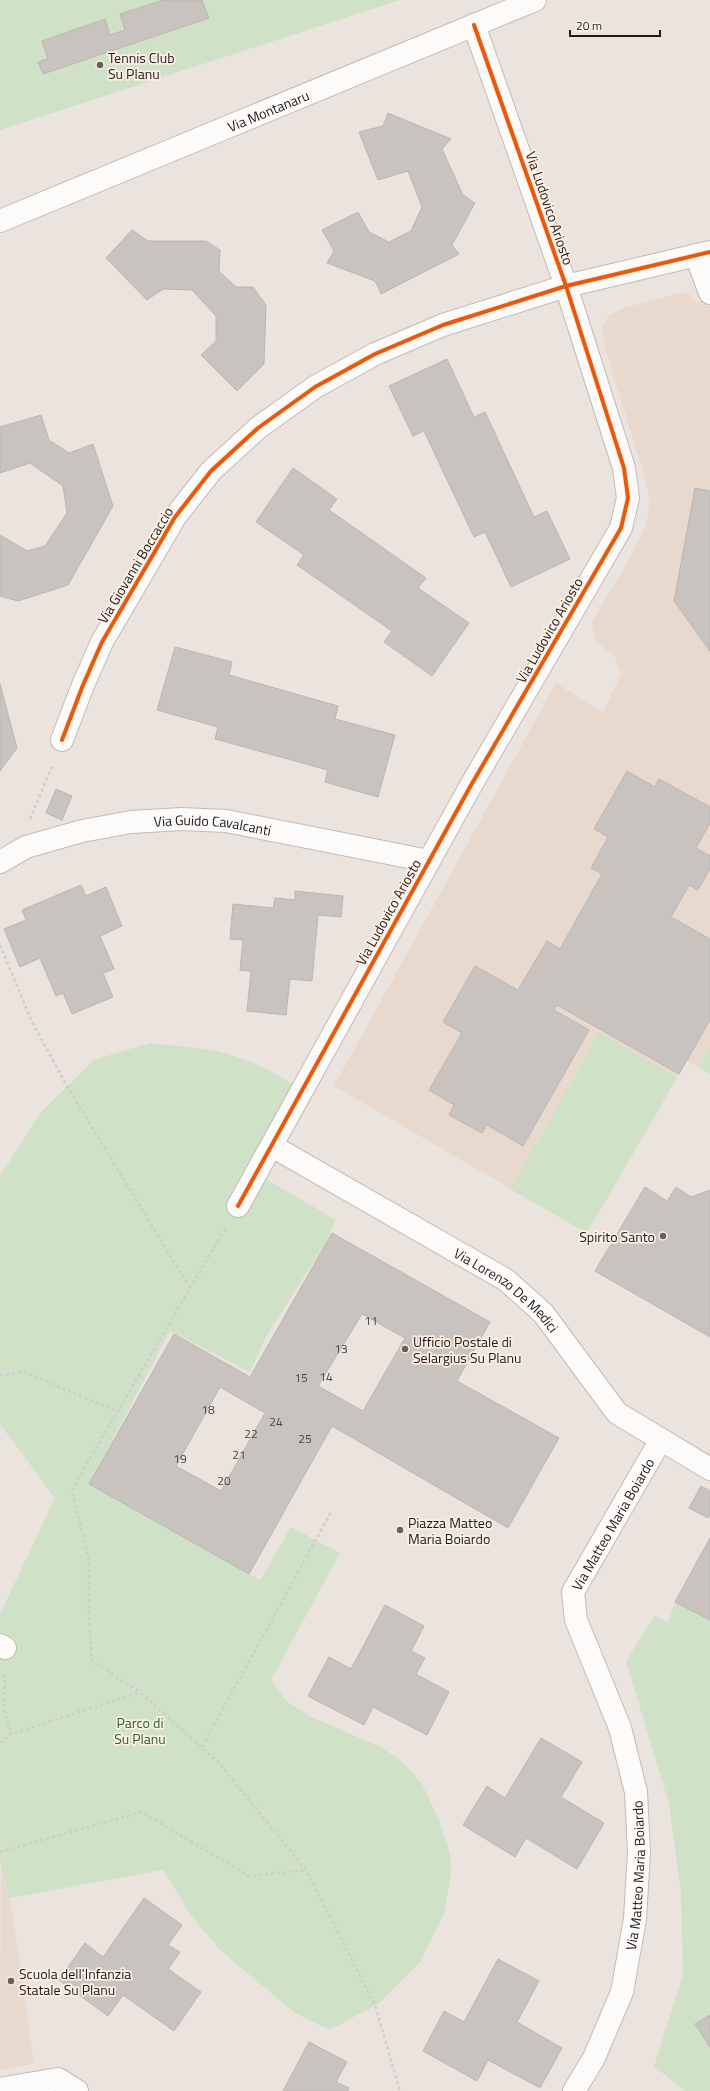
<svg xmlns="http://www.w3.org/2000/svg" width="710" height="2091" viewBox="0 0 710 2091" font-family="'Titillium Web',sans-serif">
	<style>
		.built { fill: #e8d9ce }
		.green { fill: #cfe2c7 }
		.building { fill: #c8c3bf; stroke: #bbb6b1; fill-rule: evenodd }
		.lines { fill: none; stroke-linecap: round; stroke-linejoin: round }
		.minor-casing { stroke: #c1bbb6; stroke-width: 24 }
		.path { stroke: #cfcdcb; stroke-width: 2.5; stroke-dasharray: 3 3; stroke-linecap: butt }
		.minor { stroke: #fcfbfa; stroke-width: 22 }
		.cycleway-casing { stroke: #feefe5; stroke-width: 6 }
		.cycleway { stroke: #e8590c; stroke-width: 4 }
		.poi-dot { fill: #65605c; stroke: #feefe5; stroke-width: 1.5 }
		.labels { text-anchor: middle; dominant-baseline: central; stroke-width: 3.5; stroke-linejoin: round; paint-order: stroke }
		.number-label { font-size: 12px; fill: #484440 }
		.poi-label { font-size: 14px; fill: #1e1916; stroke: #feefe5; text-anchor: start }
		.street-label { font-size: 14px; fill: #1e1916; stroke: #feefe5 }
		.park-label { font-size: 14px; fill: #255f21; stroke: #feefe5 }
	</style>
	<rect width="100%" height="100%" fill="#eae3de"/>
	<!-- built -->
	<path class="built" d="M684,292L702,305L710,302V1046L698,1067L687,1061L587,1233L334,1086L556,683L603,713L621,674L615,657L595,640L592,622L630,558L646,526L650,501L645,478L604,344L603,327L609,315L624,308Z
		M1,1859L10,1898L34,2063L0,2070Z"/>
	<!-- green -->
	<path class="green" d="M0,0H400L0,130Z
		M599,1033L677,1077L587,1233L510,1189Z
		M150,1043C171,1046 192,1046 212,1050C242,1056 269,1069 294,1085L246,1167L336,1220L326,1242L267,1335L250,1372L170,1331L89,1484L260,1580L291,1527L340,1553L271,1680L286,1701L311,1717L379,1746L403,1762L422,1784L439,1820L450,1854L451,1874L444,1914L420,1962L379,2003L330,2030L295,2013L220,1950L191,1915L163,1870L10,1898L0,1859V1614L55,1498L0,1424V1176L41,1112L94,1060Z
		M710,1046V1074L698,1067Z
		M675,1602L710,1620V2091H685L654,2066L683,1975L681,1893L669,1804L626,1661L655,1615L668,1623Z"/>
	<!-- building -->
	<path class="building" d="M163,0H202L209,18L43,74L38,62L48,59L42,41L105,19L110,35L125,30L120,14Z
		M388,113L451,139L442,149L463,195L475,203L452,245L459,254L381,294L375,281L327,263L334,251L322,230L358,212L369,232L389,242L411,231L422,207L408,171L378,180L359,132L383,126Z
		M132,230L148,241H206L220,250L219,271L236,287H253L266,305L264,364L237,391L201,355L216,341V316L192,290L163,289L147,300L106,258Z
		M447,359L474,417L485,412L534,517L547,511L570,559L511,587L485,532L474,537L424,431L413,436L389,386Z
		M41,415L49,440L69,453L93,444L113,506L68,585L18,601L0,596V535L27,551L45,546L67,513L63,486L30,463L0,473V427Z
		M293,468L337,499L329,510L426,578L418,588L469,623L432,676L384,642L392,631L297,565L304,555L256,522Z
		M695,488L710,491V651L674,601Z
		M175,647L232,662L229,675L338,706L335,719L395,735L378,797L325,782L328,770L215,739L218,727L157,710Z
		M0,684L17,748L0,771Z
		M627,771L655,787L659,779L710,807V823L696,848L710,856V869L698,890L689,885L671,917L710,939V1020L679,1074L557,1005L554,1010L589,1030L523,1146L487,1125L482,1133L449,1115L454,1105L429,1090L462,1033L443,1022L475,966L518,990L547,941L560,949L602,874L591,868L608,837L594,829Z
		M56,789L72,796L62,820L46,813Z
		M81,885L86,896L106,887L122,926L100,936L114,969L103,973L113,997L72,1014L63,993L56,996L40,958L20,967L4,929L26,920L22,910Z
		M295,891L343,896L341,917L318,915L312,981L290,979L286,1015L247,1011L251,971L240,970L243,940L230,939L233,904L273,908L275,898L295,900Z
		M645,1187L667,1201L676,1187L691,1197L710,1190V1337L595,1271Z
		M332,1233L490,1322L457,1381L559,1438L508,1528L332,1426L249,1574L89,1484L174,1334L250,1377ZM362,1314L405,1338L363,1411L318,1386ZM220,1387L265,1413L221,1491L176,1466Z
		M701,1486L710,1491V1514L708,1518L689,1508Z
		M710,1538V1620L675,1602Z
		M385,1605L424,1626L411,1651L425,1658L416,1674L449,1692L427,1735L373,1707L364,1725L308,1696L329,1657L351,1669Z
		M541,1738L582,1762L561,1797L604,1823L577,1869L526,1838L515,1857L463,1825L487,1786L505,1798Z
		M144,1898L182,1925L168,1945L180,1952L168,1969L201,1992L174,2031L123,1995L108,2016L59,1980L85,1943L103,1957Z
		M498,1959L539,1981L517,2022L562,2048L540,2088L488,2060L477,2081L423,2051L444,2011L464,2022Z
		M710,2015V2047L695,2024Z
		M309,2042L347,2062L336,2082L349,2088L348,2091H283Z"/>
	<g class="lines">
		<defs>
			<g id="minor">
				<path id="s1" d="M0,221L535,0"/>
				<path d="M696,255L710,293"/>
				<path d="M62,740L83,685L102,642L175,517L211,471L258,428L315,387L375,354L443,325L566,286L710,252"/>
				<path id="s2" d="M0,862L26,847L82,831L131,822L182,819L226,821L429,861"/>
				<path id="s3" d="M272,1146L506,1280L543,1313L617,1413L710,1469"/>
				<path d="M238,1206L470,787L621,528L628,498L624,468L566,286L474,25"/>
				<path d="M0,1645L5,1648"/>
				<path d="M0,2089L58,2079L77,2091"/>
				<path id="s4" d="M574,2091L594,2058L622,1992L635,1919L639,1852L636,1792L620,1728L576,1620L573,1592L660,1441"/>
			</g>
		</defs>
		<!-- minor casing -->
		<use href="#minor" class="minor-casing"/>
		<!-- path -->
		<path class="path" d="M30,819L53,764
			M0,945L32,1022L67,1086L190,1288
			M225,1229L72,1489L89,1562V1618L92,1661L140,1692L218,1762L306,1870L375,2005L400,2091
			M0,1375L25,1372L118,1412
			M5,1674L4,1707L11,1734
			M0,1743L11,1734L140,1692
			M202,1747L331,1512
			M0,1852L141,1812L249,1876L306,1870"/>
		<!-- minor -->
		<use href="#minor" class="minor"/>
		<defs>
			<path id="cycleway" d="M62,740L83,685L102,642L175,517L211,471L258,428L315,387L375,354L443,325L566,286L710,252
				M238,1206L470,787L621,528L628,498L624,468L566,286L474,25"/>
		</defs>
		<!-- cycleway casing -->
		<use href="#cycleway" class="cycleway-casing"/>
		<!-- cycleway -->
		<use href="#cycleway" class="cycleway"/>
	</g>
	<!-- markers -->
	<g class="poi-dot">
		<circle cx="100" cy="65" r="4"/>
		<circle cx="663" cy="1236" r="4"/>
		<circle cx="405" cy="1349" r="4"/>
		<circle cx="400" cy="1530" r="4"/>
		<circle cx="11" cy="1981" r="4"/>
	</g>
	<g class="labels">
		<!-- number labels -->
		<g class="number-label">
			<text x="371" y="1320">11</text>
			<text x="341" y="1348">13</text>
			<text x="326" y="1376">14</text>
			<text x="301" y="1377">15</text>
			<text x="208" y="1409">18</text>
			<text x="276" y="1421">24</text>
			<text x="251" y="1433">22</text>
			<text x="305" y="1438">25</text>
			<text x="239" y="1454">21</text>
			<text x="180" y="1458">19</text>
			<text x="224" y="1480">20</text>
		</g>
		<!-- poi labels -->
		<g class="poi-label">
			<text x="108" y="57">Tennis Club<tspan x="108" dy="16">Su Planu</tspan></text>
			<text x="655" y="1236" text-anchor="end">Spirito Santo</text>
			<text x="413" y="1341">Ufficio Postale di<tspan x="413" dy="16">Selargius Su Planu</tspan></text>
			<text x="408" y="1522">Piazza Matteo<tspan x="408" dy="16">Maria Boiardo</tspan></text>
			<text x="19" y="1973">Scuola dell'Infanzia<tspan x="19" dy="16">Statale Su Planu</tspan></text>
		</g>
		<!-- street labels -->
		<g class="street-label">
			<text stroke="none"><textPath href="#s1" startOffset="290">Via Montanaru</textPath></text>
			<text transform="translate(550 208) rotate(71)">Via Ludovico Ariosto</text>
			<text transform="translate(135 565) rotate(-59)">Via Giovanni Boccaccio</text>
			<text transform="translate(549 630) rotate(-60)">Via Ludovico Ariosto</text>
			<text stroke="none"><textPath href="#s2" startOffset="220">Via Guido Cavalcanti</textPath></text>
			<text transform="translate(388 912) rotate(-61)">Via Ludovico Ariosto</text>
			<text stroke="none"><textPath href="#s3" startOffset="276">Via Lorenzo De Medici</textPath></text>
			<text stroke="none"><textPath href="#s4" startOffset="601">Via Matteo Maria Boiardo</textPath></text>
			<text stroke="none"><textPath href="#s4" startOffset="228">Via Matteo Maria Boiardo</textPath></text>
		</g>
		<!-- park labels -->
		<g class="park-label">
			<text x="140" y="1722">Parco di<tspan x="140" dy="16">Su Planu</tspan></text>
		</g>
	</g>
	<!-- scale -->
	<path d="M570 30v6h90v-6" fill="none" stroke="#1e1916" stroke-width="2"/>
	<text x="576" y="30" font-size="12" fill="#1e1916" stroke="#feefe5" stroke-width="3" paint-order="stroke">20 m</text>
</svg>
